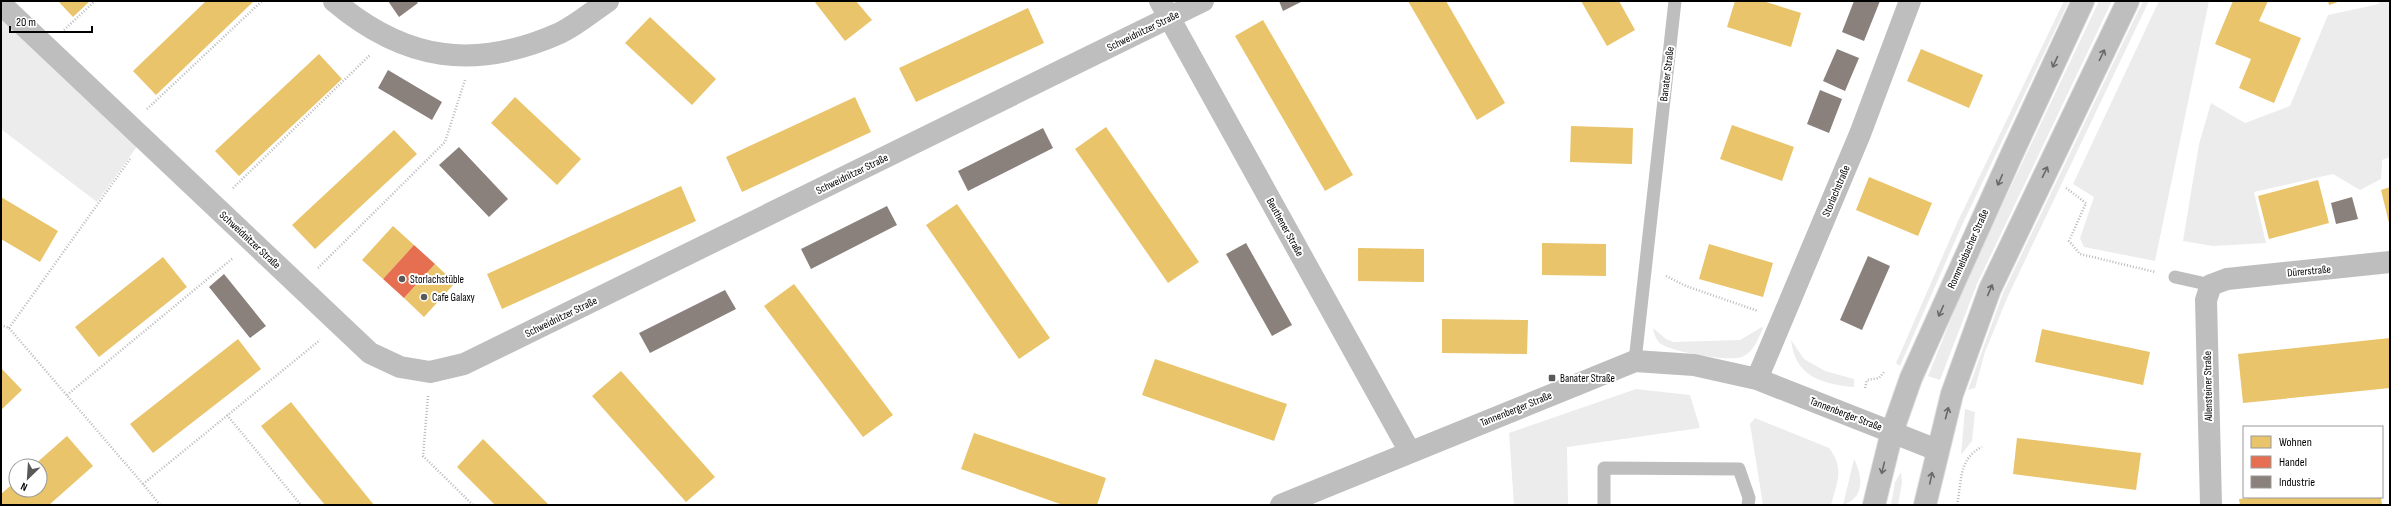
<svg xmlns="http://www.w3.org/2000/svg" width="2391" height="506" viewBox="0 0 2391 506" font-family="'Sofia Sans Condensed',sans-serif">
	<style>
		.green { fill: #ececec }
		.homes { fill: #e9c46a }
		.shops { fill: #e76f51 }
		.industry { fill: #8a817c }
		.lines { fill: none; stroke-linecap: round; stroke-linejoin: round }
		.primary-casing { stroke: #dbdbdb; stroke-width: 24 }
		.path { stroke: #b9b9b9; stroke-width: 2.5; stroke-dasharray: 1 2; stroke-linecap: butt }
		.service { stroke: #bebebe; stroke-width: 13 }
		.minor { stroke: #bebebe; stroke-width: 22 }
		.primary { stroke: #bebebe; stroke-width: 22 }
		.oneway { stroke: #686868 }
		.poi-dot { fill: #595959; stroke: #fff; stroke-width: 1.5 }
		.labels { text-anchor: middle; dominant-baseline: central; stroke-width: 4; stroke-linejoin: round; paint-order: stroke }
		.street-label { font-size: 11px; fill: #000; stroke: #fff }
		.poi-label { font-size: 11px; fill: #000; stroke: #fff; text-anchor: start }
	</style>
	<rect width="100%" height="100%" fill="#fff"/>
	<!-- green -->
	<path class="green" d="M2064,1H2069L1963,223L1900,366L1896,363L1958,221Z
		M2099,1H2112L1977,284L1940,380L1928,376L1967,279Z
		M2143,1H2149L2008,296L1985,352L1975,388L1968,390L2003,293Z
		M2159,1H2209L2155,261L2084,247L2080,238L2094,197L2073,184Z
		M2378,1H2390V157L2382,160L2381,179L2360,190L2333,174L2254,192L2266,243L2213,246L2183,241L2199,144L2211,103L2245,123L2290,106L2328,15L2379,4Z
		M1,10L141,141L97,202L1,129Z
		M1762,327L1763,328C1758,339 1754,352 1742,357C1728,362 1673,352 1661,344C1656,340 1654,334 1653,328L1666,339L1673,342L1740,340Z
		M1791,340L1804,359L1825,371L1854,379V387C1822,384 1795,377 1791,340Z
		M1636,389L1690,395L1700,428L1567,447L1568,505H1514L1509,433Z
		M1965,409L1975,412L1972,441L1961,455Z
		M1755,418L1829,448C1845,469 1837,482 1831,505H1763L1750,424Z
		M1854,459C1863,476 1865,498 1843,505Z
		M1901,472L1902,483L1898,505H1891L1895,482Z"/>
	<!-- homes -->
	<path class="homes" d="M58,1H90L73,17Z
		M206,1H254L156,95L133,71Z
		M814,1H856L872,20L845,41Z
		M1408,1H1446L1505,103L1477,120Z
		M1581,1H1619L1635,30L1607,46Z
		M1735,1H1763L1801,13L1791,47L1727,27Z
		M2233,1H2268L2259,21L2301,38L2274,103L2239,88L2251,59L2215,44Z
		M2328,1H2341L2329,5Z
		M1028,8L1044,43L916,102L899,68Z
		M650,17L716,79L692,105L625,43Z
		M1263,20L1353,175L1325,191L1235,36Z
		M1921,49L1983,75L1969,108L1907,81Z
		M319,54L342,79L239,176L215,151Z
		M515,97L581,159L557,185L491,123Z
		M855,97L871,132L742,192L726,157Z
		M1732,125L1794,147L1782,181L1720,159Z
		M1571,126L1633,128L1632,164L1570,162Z
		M1106,127L1199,262L1168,283L1075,149Z
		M394,130L417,154L315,249L292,225Z
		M1869,177L1932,203L1918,236L1856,210Z
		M2318,180L2329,223L2269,239L2258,196Z
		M681,186L696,221L502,309L487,274Z
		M2390,187V223H2389L2381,190Z
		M1,197L58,231L40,262L1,239Z
		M957,204L1050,338L1019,359L926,225Z
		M393,226L414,245L383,279L362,260Z
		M1542,243L1606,244V276L1542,275Z
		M1709,244L1773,263L1763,297L1699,279Z
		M1358,248L1424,249V282L1358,281Z
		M163,257L187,287L99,357L75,327Z
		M435,264L455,283L424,317L404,298Z
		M794,284L893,415L863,437L764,306Z
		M1442,319L1528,320L1527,354L1442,353Z
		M2042,329L2150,352L2143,385L2035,362Z
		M2390,338V388L2243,403L2238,354Z
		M238,339L261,369L153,453L130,424Z
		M1155,359L1287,404L1274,441L1142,395Z
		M1,368L22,390L1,410Z
		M621,371L715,477L686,502L592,396Z
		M291,402L335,457L374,505H325L305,481L261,426Z
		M974,433L1106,478L1097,505H1063L961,469Z
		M67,436L93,466L49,505H1V494L16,481V490H40V466H33Z
		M2017,438L2141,453L2136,490L2013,474Z
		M483,439L549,505H495L457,467Z
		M2261,497H2381L2382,505H2240L2239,499Z"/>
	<!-- shops -->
	<path class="shops" d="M414,245L435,264L404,298L383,279Z"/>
	<!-- industry -->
	<path class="industry" d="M388,1H416L418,3L399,17Z
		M1279,1H1303L1283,11Z
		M1854,1H1880L1864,41L1842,32Z
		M1837,49L1859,58L1845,91L1823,81Z
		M388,70L442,102L432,120L378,88Z
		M1820,90L1842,99L1829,133L1807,124Z
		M1043,128L1053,148L968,191L958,171Z
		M459,147L508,199L489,217L439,165Z
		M2352,197L2358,219L2336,224L2331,203Z
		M887,206L897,225L811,269L801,249Z
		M1246,243L1292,325L1272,336L1226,254Z
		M1868,256L1890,266L1862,330L1840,320Z
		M224,274L266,326L250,338L209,287Z
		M725,290L736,309L650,353L639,333Z"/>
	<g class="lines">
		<defs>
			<path id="primary" d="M1874,505L1892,432L1911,378L2011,156L2083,1
				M1925,505L1952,394L1990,289L2128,1"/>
		</defs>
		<!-- primary casing -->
		<use href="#primary" class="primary-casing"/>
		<!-- path -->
		<path class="path" d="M64,30L95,1
			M147,109L262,1
			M233,188L370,55
			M2066,188L2086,203L2069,241L2080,254L2155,272
			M318,268L445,142L465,80
			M1666,276L1686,286L1758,311
			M1,325L9,328L143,484
			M9,328L130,159
			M1865,388L1867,380L1879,378L1885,371
			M67,395L233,258
			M428,396L423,456L473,505
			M227,415L301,505
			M160,505L143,484L320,340
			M1957,505C1962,481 1958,459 1982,447"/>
		<!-- service -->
		<path class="service" d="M2175,277L2211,285
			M1635,361L1675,1
			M1604,505V468L1739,469L1749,498L1748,505"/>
		<!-- minor -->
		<path class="minor" d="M334,1C405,61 475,71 560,33C577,25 593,11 608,1
			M1160,1L1410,452
			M1,4L370,353L400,367L430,372L464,364L1203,1
			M1757,379L1860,134L1910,1
			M1281,505L1635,361L1694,365L1757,379L1937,450
			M2211,505L2206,300L2211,285L2227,279L2390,262"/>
		<!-- primary -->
		<use href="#primary" class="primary"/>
	</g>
	<!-- one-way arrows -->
	<defs><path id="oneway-shaft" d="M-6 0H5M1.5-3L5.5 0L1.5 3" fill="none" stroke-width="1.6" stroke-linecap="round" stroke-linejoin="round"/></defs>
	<g class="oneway">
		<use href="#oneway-shaft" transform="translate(2102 55) rotate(-64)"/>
		<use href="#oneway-shaft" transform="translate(2055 62) rotate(115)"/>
		<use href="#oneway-shaft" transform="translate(2045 172) rotate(-64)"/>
		<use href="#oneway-shaft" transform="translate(2000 180) rotate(114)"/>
		<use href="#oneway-shaft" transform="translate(1990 290) rotate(-67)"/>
		<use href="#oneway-shaft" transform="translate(1941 311) rotate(114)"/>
		<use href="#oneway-shaft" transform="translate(1947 413) rotate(-75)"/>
		<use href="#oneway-shaft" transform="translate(1883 468) rotate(104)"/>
		<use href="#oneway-shaft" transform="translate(1931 478) rotate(-78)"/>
	</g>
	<!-- markers -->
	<g class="poi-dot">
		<circle cx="402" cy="279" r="4"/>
		<circle cx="424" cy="297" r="4"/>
		<rect x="1548" y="374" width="8" height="8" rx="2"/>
	</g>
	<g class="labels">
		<!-- street labels -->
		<g class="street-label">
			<text transform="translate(1143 31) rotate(-26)">Schweidnitzer Straße</text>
			<text transform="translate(1667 74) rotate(-83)">Banater Straße</text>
			<text transform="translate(852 174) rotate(-26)">Schweidnitzer Straße</text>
			<text transform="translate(1836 191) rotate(-67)">Storlachstraße</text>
			<text transform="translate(1285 227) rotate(61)">Beuthener Straße</text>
			<text transform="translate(250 240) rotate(43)">Schweidnitzer Straße</text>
			<text transform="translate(1968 249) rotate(-66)">Rommelsbacher Straße</text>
			<text transform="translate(2309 271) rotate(-5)">Dürerstraße</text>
			<text transform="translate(561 317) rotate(-26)">Schweidnitzer Straße</text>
			<text transform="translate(2208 386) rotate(-91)">Allensteiner Straße</text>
			<text transform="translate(1516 409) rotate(-22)">Tannenberger Straße</text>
			<text transform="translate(1846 414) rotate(21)">Tannenberger Straße</text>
		</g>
		<!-- poi labels -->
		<g class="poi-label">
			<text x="410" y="279">Storlachstüble</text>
			<text x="432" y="297">Cafe Galaxy</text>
			<text x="1560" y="378">Banater Straße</text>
		</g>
	</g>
	<!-- border -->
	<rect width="2391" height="506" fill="none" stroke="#000000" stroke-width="4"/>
	<!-- legend -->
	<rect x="2243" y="426" width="140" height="72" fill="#ffffff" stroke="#999999"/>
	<rect x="2251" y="436" width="20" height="12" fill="#e9c46a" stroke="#999999"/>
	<text x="2279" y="446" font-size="12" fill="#000000">Wohnen</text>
	<rect x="2251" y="456" width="20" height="12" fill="#e76f51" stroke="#999999"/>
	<text x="2279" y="466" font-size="12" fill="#000000">Handel</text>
	<rect x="2251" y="476" width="20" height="12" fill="#8a817c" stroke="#999999"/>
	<text x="2279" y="486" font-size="12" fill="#000000">Industrie</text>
	<!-- north arrow -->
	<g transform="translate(28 478) rotate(205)"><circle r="19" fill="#ffffff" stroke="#999999"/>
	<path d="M0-3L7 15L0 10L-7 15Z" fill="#595959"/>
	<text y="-6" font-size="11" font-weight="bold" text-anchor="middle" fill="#000000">N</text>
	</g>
	<!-- scale -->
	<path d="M10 26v6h82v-6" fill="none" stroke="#000000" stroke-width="2"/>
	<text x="16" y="26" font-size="12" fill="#000000" stroke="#ffffff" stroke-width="3" paint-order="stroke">20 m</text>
</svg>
